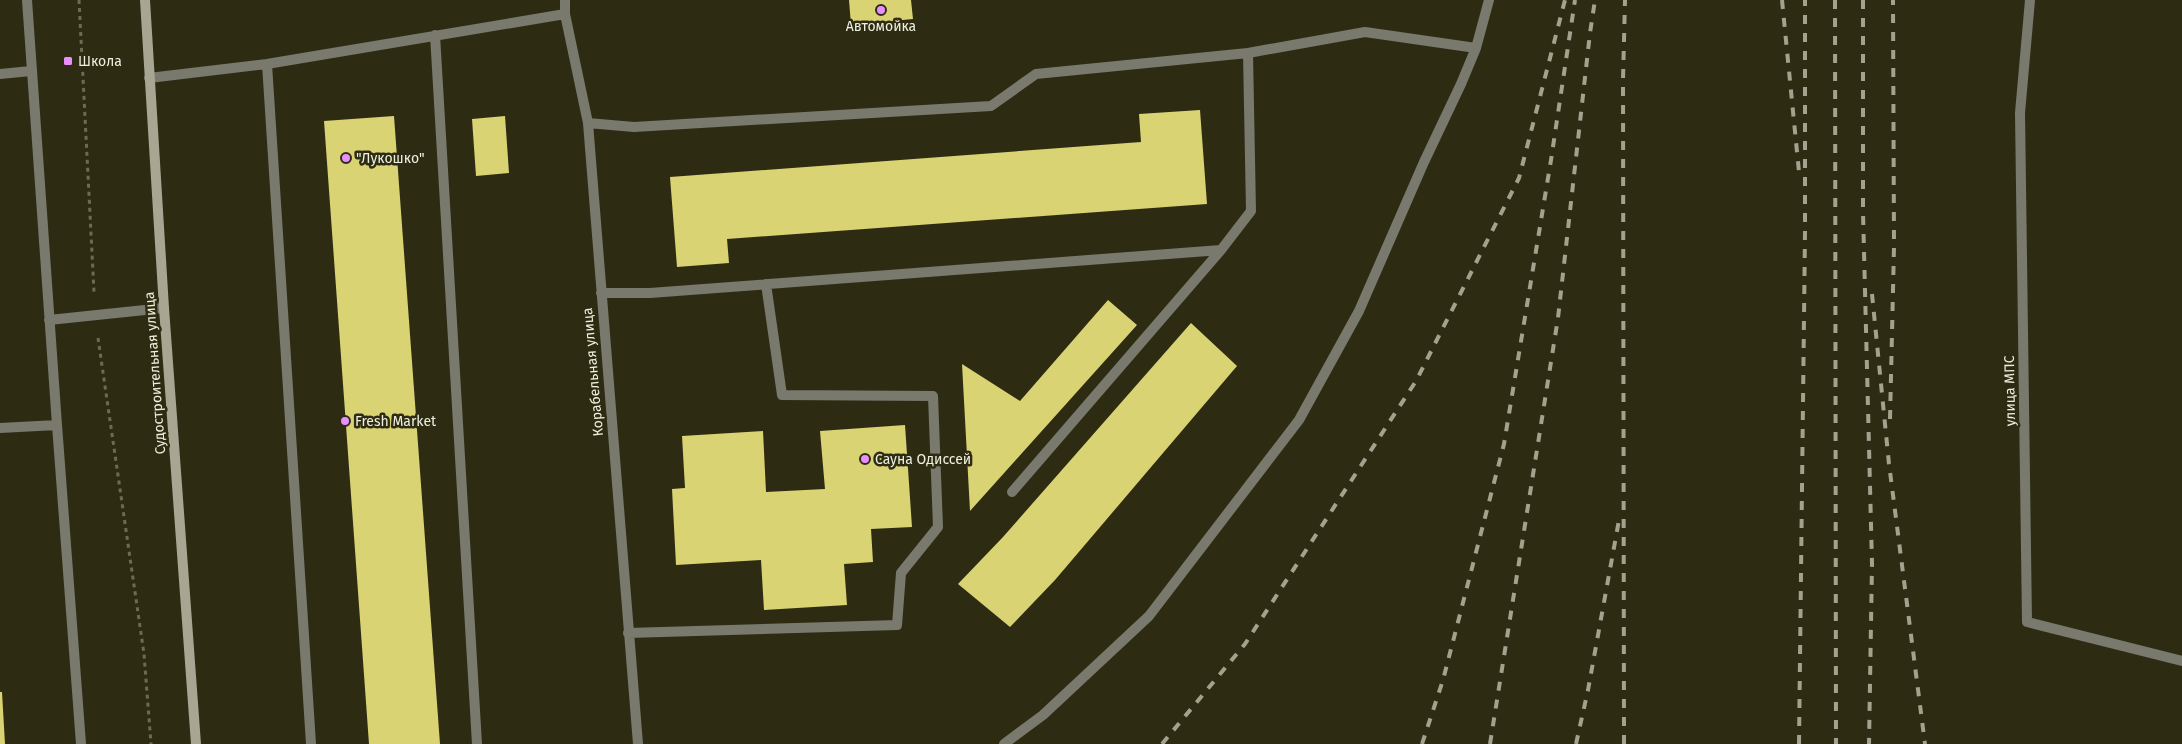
<svg xmlns="http://www.w3.org/2000/svg" width="2182" height="744" viewBox="0 0 2182 744" font-family="'Fira Sans',sans-serif">
	<style>
		.building { fill: #dad373 }
		.lines { fill: none; stroke-linecap: round; stroke-linejoin: round }
		.path { stroke: #6c6c56; stroke-width: 3; stroke-dasharray: 4 4; stroke-linecap: butt }
		.lane { stroke: #7a796d; stroke-width: 10 }
		.secondary { stroke: #a7a692; stroke-width: 10 }
		.rail { stroke: #a2a28e; stroke-width: 4; stroke-dasharray: 9 9; stroke-linecap: butt }
		.poi-dot { fill: #e88eff; stroke: #2d2c13; stroke-width: 2 }
		.labels { text-anchor: middle; dominant-baseline: central; stroke-width: 5; stroke-linejoin: round; paint-order: stroke }
		.poi-label { font-size: 14px; fill: #efefdf; stroke: #2d2c13; text-anchor: start }
		.street-label { font-size: 14px; fill: #efefdf; stroke: #2d2c13 }
	</style>
	<rect width="100%" height="100%" fill="#2d2c13"/>
	<!-- building -->
	<path class="building" d="M849,0H911L913,19L851,25Z
		M1200,110L1207,204L727,239L729,263L677,267L670,177L1141,142L1139,114Z
		M394,116L440,744H369L324,121Z
		M505,116L509,173L476,176L472,119Z
		M1108,300L1137,325L970,511L962,364L1020,401Z
		M1191,323L1237,366L1055,580L1010,627L958,584L1003,537Z
		M905,425L912,527L871,529L873,562L844,564L847,605L764,610L761,560L676,565L672,489L685,488L682,436L763,431L766,492L825,489L820,431Z
		M0,692H2L5,744H0Z"/>
	<g class="lines">
		<!-- path -->
		<path class="path" d="M79,0L94,292
			M98,338L144,654L151,744"/>
		<!-- lane -->
		<path class="lane" d="M565,0V14L588,123L638,744
			M2030,0L2020,113L2027,622L2182,661
			M435,35L477,744
			M267,64L311,744
			M0,74L31,71
			M149,78L267,64L565,14
			M588,123L634,127L991,106L1036,74L1248,53
			M601,293H650L1221,250L1251,211L1248,53L1365,32L1476,48
			M49,320L164,308
			M57,425L81,744
			M0,428L57,425L27,0
			M1012,492L1221,250
			M628,633L897,625L901,573L938,527L933,396L782,395L766,284
			M1004,744L1043,715L1149,616L1299,420L1359,311L1424,162L1461,84L1476,48L1489,0"/>
		<!-- secondary -->
		<path class="secondary" d="M145,0L164,308L196,744"/>
		<!-- rail -->
		<path class="rail" d="M1782,0L1799,172
			M1835,0L1836,744
			M1863,0V212L1872,564L1869,744
			M1872,294L1889,464L1925,744
			M1890,419L1894,247L1893,0
			M1162,744L1245,644L1416,381L1519,178L1565,0
			M1422,744L1443,680L1504,444L1551,160L1575,0
			M1490,744L1558,318L1590,33L1595,0
			M1576,744L1588,690L1619,520
			M1624,744L1623,80L1625,0
			M1799,744L1805,232V0"/>
	</g>
	<!-- markers -->
	<g class="poi-dot">
		<circle cx="881" cy="10" r="5"/>
		<rect x="63" y="56" width="10" height="10" rx="2.5"/>
		<circle cx="346" cy="158" r="5"/>
		<circle cx="345" cy="421" r="5"/>
		<circle cx="865" cy="459" r="5"/>
	</g>
	<g class="labels">
		<!-- poi labels -->
		<g class="poi-label">
			<text x="881" y="26" text-anchor="middle">Автомойка</text>
			<text x="78" y="61">Школа</text>
			<text x="356" y="158">"Лукошко"</text>
			<text x="355" y="421">Fresh Market</text>
			<text x="875" y="459">Сауна Одиссей</text>
		</g>
		<!-- street labels -->
		<g class="street-label">
			<text transform="translate(593 372) rotate(-95)">Корабельная улица</text>
			<text transform="translate(155 373) rotate(-94)">Судостроительная улица</text>
			<text transform="translate(2010 391) rotate(-91)">улица МПС</text>
		</g>
	</g>
</svg>
